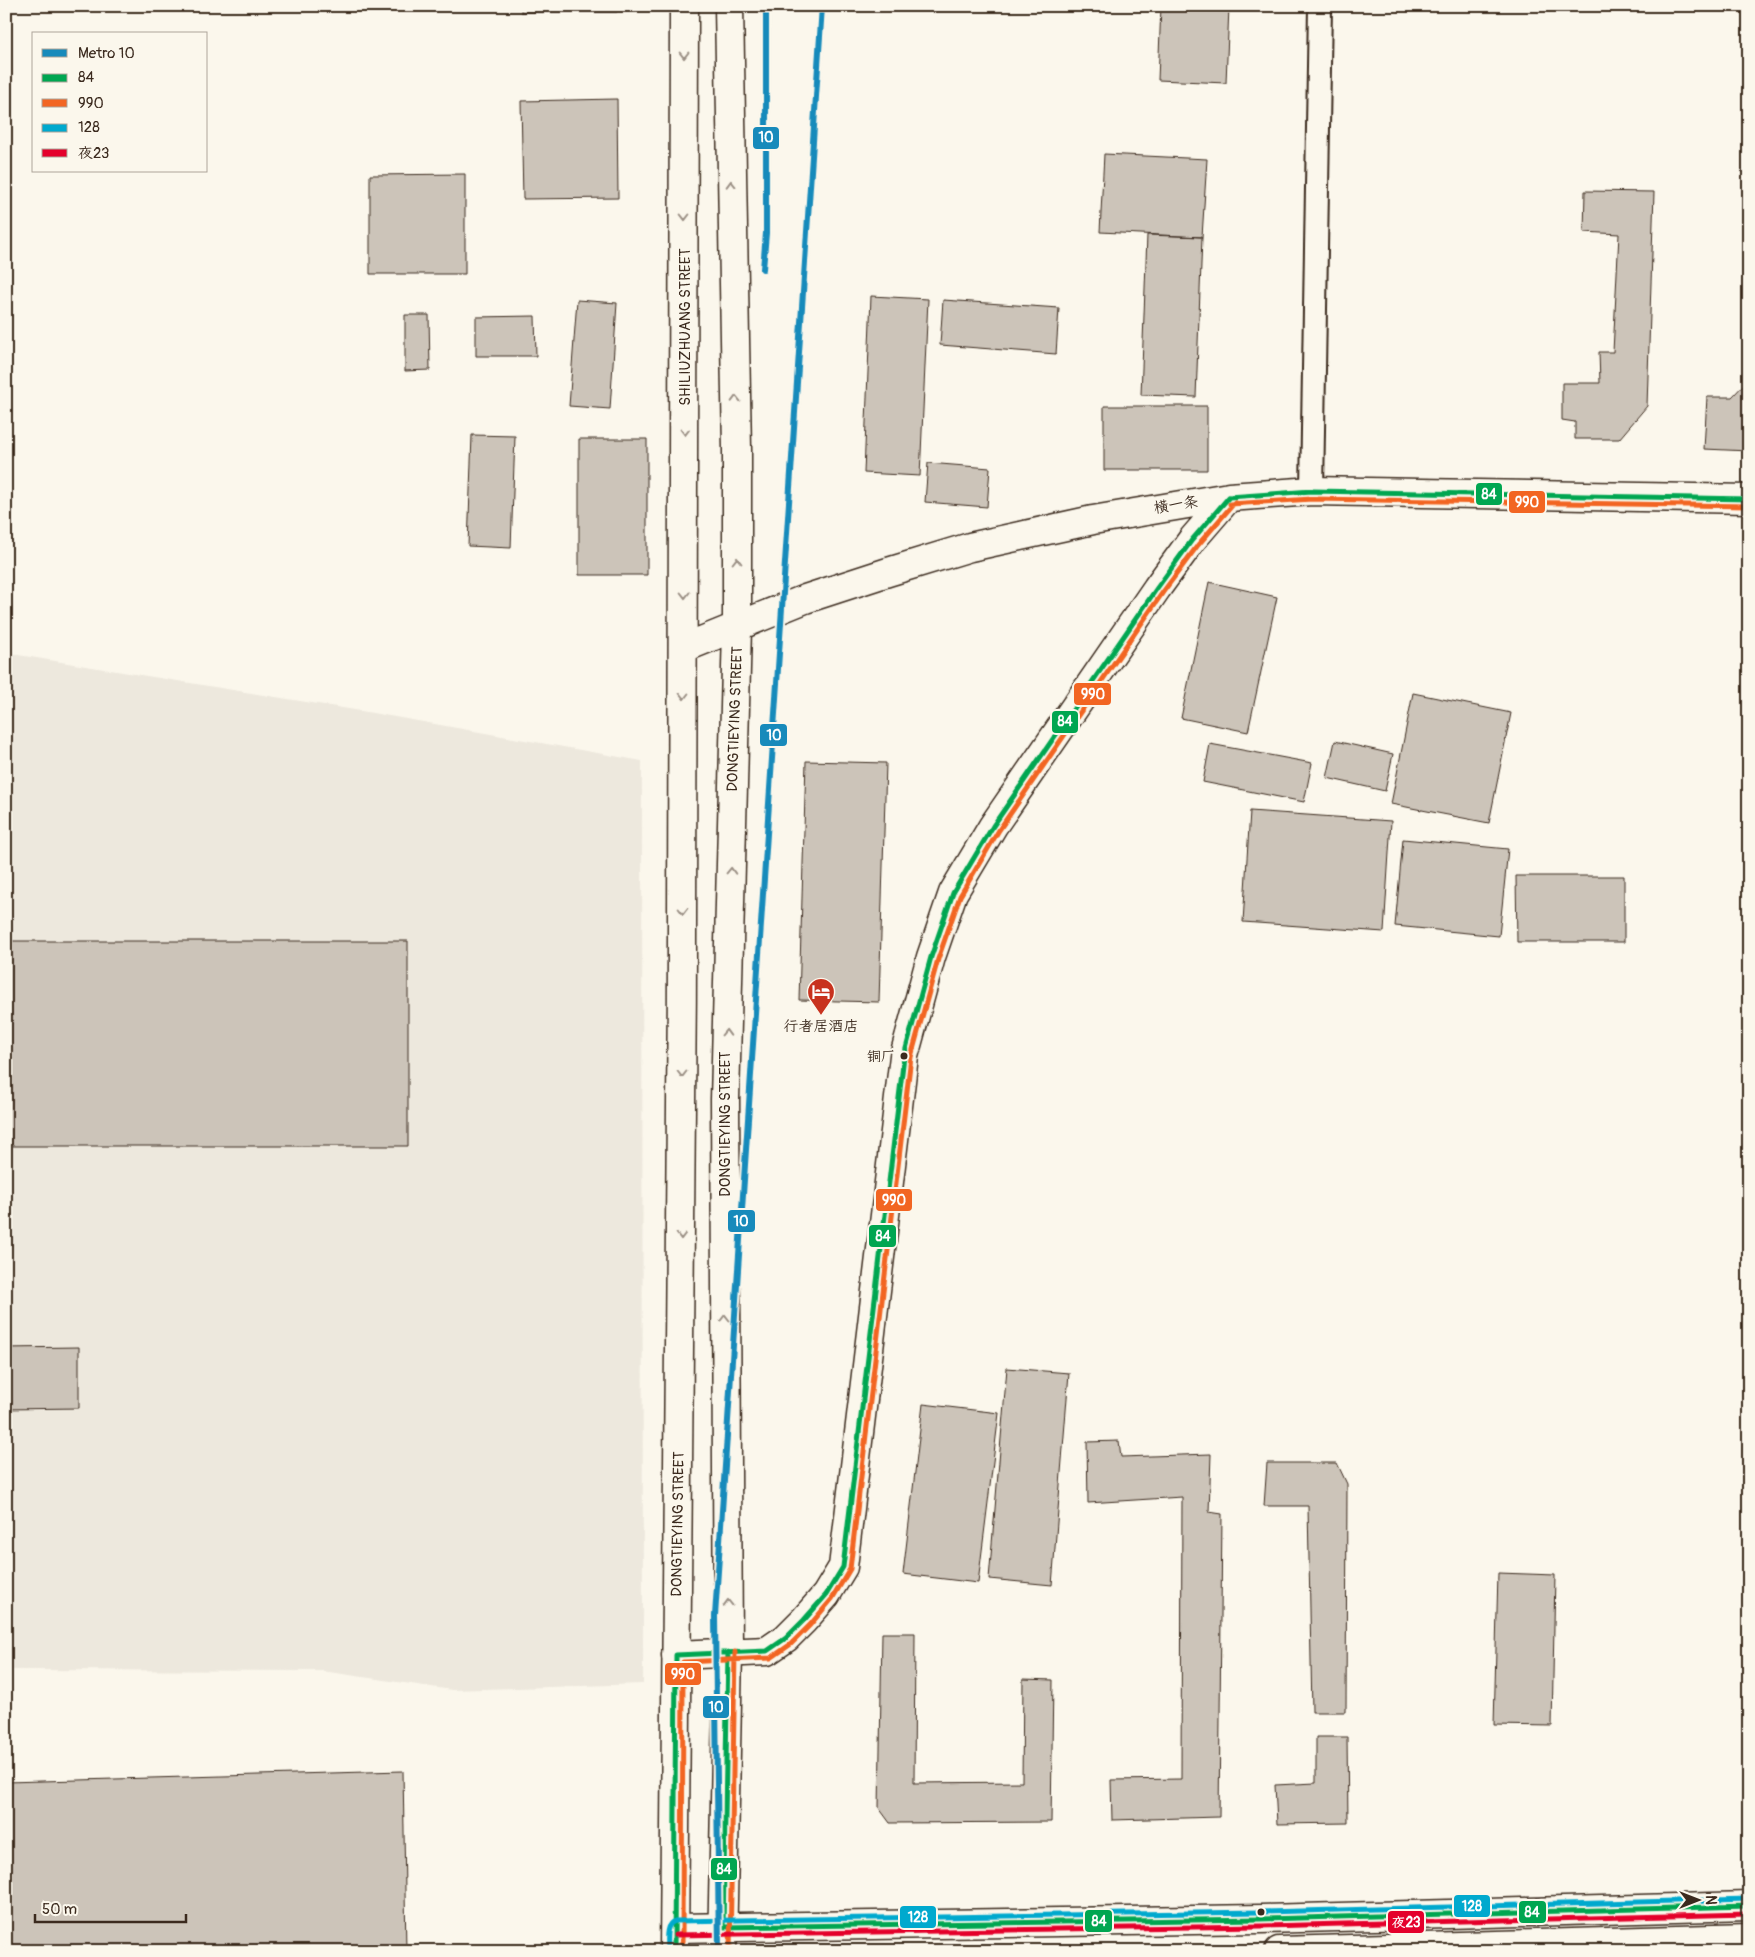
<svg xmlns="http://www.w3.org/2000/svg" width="1755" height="1957" viewBox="0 0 1755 1957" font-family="Pangolin,'LXGW WenKai TC',sans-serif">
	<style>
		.built { fill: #ede8dd }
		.building { fill: #ccc4b9; stroke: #3b2a1e }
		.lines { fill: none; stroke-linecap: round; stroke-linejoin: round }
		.minor-casing { stroke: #3b2a1e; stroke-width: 26 }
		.tertiary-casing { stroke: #3b2a1e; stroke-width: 31 }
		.secondary-casing { stroke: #3b2a1e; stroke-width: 31 }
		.primary-casing { stroke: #3b2a1e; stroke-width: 31 }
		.minor { stroke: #fbf7ec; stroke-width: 22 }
		.tertiary { stroke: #fbf7ec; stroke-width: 28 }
		.secondary { stroke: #fbf7ec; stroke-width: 28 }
		.primary { stroke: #fbf7ec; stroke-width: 28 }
		.bus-1-casing { stroke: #fbf7ec; stroke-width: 9 }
		.bus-2-casing { stroke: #fbf7ec; stroke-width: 9 }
		.bus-3-casing { stroke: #fbf7ec; stroke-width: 9 }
		.bus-4-casing { stroke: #fbf7ec; stroke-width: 9 }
		.bus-1 { stroke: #00a651; stroke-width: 5 }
		.bus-2 { stroke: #f26522; stroke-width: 5 }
		.bus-3 { stroke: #00a9ce; stroke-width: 5 }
		.bus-4 { stroke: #e4002b; stroke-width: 5 }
		.metro-1-casing { stroke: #fbf7ec; stroke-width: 10 }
		.metro-1 { stroke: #178abb; stroke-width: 6 }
		.oneway { stroke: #9b9085 }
		.bus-dot { fill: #3b2a1e; stroke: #fbf7ec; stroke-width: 2 }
		.labels { text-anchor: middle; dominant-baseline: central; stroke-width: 4; stroke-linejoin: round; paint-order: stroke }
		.bus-label { font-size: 14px; fill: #3b2a1e; stroke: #fbf7ec; text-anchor: end }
		.street-label { font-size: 15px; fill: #3b2a1e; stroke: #fbf7ec }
		.poi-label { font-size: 15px; fill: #3b2a1e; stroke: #fbf7ec }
		.line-badge { stroke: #fbf7ec; stroke-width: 2 }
		.badge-label { font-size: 14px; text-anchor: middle; font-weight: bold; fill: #fff }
	</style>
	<rect width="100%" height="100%" fill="#fbf7ec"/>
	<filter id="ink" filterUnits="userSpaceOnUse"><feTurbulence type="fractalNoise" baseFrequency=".02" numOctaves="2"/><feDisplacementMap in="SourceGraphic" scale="10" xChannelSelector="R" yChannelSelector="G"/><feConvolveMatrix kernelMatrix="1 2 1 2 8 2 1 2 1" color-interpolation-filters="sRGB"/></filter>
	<g filter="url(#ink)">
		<!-- built -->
		<path class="built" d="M6,653L367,712L642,761L643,1684L452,1690L322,1671L6,1670Z"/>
		<!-- building -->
		<path class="building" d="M521,6H617V12H521Z
			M1161,6H1229L1226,83L1158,80Z
			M617,99L618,198L523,199L521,101Z
			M1104,154L1207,159L1202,237L1100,232Z
			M465,174V274H370V175Z
			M1585,191L1654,192L1647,406L1619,439H1575V422L1562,420V383H1600L1599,352H1613L1619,234L1584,232Z
			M1147,235L1202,237L1196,397L1141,395Z
			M871,296L928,299L920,476L864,473Z
			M577,300L617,303L610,409L569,406Z
			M943,300L1059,308L1056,354L940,345Z
			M405,315H429L430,370L405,371Z
			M535,316L536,356H476V317Z
			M1749,379V451L1704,449L1707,397H1732Z
			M1104,406H1207V470H1104Z
			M472,435L515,436L511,548L468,546Z
			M579,439H647V575H579Z
			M928,463L990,468L987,507L925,502Z
			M1209,582L1277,597L1248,732L1181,718Z
			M1413,693L1511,713L1489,823L1391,804Z
			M1335,741L1393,754L1385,791L1327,778Z
			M1210,744L1312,763L1304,802L1203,782Z
			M806,761L886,763L879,1002L799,1000Z
			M1250,811L1391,821L1384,932L1243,922Z
			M1403,839L1508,849L1499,936L1395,926Z
			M1516,876H1624V942H1517Z
			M6,941H408V1146H6Z
			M79,1347V1408L6,1409V1348Z
			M1007,1368L1069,1373L1052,1585L989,1579Z
			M923,1404L999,1413L978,1583L903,1574Z
			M1119,1441L1121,1457L1211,1454L1209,1512L1222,1514L1219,1817L1112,1820L1111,1780L1181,1779L1182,1497L1088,1503L1087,1442Z
			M1267,1463H1337L1347,1484L1346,1712H1312L1308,1506H1264Z
			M1498,1573L1555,1575L1552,1726L1494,1725Z
			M882,1633H915L914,1783L1022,1782L1023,1679L1053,1680L1051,1822L890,1823L879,1808Z
			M1316,1737H1347L1348,1823L1277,1824L1275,1785L1316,1783Z
			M403,1771L406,1951H6V1782Z"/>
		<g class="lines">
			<defs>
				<path id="minor" d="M1312,491L1320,6"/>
				<path id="tertiary" d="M684,648L805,599L888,572L970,547L1093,520L1229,497L1312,491L1749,499
					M676,1655L767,1651L786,1638L804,1620L826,1595L843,1567L904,1056L931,957L953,893L993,826L1157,588L1192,540L1229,497"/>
				<path id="secondary" d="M675,1928L1261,1919L1749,1906
					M1279,1951L1749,1938"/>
				<path id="primary" d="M674,1951C680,1303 686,654 684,6
					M722,1951L728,1652L725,1100L737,628V450L729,6"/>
			</defs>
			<!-- minor casing -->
			<use href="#minor" class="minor-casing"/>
			<!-- tertiary casing -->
			<use href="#tertiary" class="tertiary-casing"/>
			<!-- secondary casing -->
			<use href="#secondary" class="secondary-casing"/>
			<!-- primary casing -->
			<use href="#primary" class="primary-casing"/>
			<!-- minor -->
			<use href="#minor" class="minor"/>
			<!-- tertiary -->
			<use href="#tertiary" class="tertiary"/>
			<!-- secondary -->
			<use href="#secondary" class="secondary"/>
			<!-- primary -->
			<use href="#primary" class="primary"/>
			<defs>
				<path id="bus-1" d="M1229,497L1312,491L1749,499
					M728,1652L723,1927L1261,1919L1749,1906
					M674,1951L676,1655L767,1651L786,1638L804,1620L826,1595L843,1567L904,1056L931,957L953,893L993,826L1157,588L1192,540L1229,497"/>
				<path id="bus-2" d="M1230,504L1312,499L1749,506
					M682,1951L683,1662L771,1658L791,1644L810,1625L832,1599L850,1569L911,1057L938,959L960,896L999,830L1163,592L1198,545L1235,502
					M730,1951L735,1652"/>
				<path id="bus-3" d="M667,1951C667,1941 664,1924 675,1921L1261,1912L1749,1899"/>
				<path id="bus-4" d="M675,1935L1261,1926L1749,1914"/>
			</defs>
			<!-- bus-1 casing -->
			<use href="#bus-1" class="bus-1-casing"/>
			<!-- bus-2 casing -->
			<use href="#bus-2" class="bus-2-casing"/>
			<!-- bus-3 casing -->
			<use href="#bus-3" class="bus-3-casing"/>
			<!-- bus-4 casing -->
			<use href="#bus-4" class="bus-4-casing"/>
			<!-- bus-1 -->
			<use href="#bus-1" class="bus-1"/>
			<!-- bus-2 -->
			<use href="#bus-2" class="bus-2"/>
			<!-- bus-3 -->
			<use href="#bus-3" class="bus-3"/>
			<!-- bus-4 -->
			<use href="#bus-4" class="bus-4"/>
			<defs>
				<path id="metro-1" d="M763,269L766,233V6
					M719,1951L715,1616L822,6"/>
			</defs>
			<!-- metro-1 casing -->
			<use href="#metro-1" class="metro-1-casing"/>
			<!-- metro-1 -->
			<use href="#metro-1" class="metro-1"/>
		</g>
		<!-- one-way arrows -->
		<defs><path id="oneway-chevron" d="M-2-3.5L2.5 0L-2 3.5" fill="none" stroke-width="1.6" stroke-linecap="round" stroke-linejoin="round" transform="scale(1.25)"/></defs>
		<g class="oneway">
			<use href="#oneway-chevron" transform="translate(684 55) rotate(90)"/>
			<use href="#oneway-chevron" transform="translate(731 184) rotate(-91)"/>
			<use href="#oneway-chevron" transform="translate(685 217) rotate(90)"/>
			<use href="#oneway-chevron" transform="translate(736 399) rotate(-91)"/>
			<use href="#oneway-chevron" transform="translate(685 432) rotate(90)"/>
			<use href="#oneway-chevron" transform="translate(737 561) rotate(-90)"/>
			<use href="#oneway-chevron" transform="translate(685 595) rotate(90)"/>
			<use href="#oneway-chevron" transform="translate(684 696) rotate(90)"/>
			<use href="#oneway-chevron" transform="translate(731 871) rotate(-88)"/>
			<use href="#oneway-chevron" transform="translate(683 911) rotate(90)"/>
			<use href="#oneway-chevron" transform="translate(726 1033) rotate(-88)"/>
			<use href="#oneway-chevron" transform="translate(682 1074) rotate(90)"/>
			<use href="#oneway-chevron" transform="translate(681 1236) rotate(90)"/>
			<use href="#oneway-chevron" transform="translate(725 1318) rotate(-90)"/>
			<use href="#oneway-chevron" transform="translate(728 1603) rotate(-91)"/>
		</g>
	</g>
	<!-- icons -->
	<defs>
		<symbol id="hotel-pin" viewBox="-11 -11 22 30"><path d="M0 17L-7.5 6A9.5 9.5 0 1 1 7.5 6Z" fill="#c8321e" stroke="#fbf7ec"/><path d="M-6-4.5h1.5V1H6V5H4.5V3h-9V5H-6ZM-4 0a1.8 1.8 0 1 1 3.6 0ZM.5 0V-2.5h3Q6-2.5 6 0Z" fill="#fff"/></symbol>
	</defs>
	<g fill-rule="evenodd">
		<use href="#hotel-pin" x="805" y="976" width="32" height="43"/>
	</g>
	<!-- markers -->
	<g class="bus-dot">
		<circle cx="904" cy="1056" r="4.5"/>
		<circle cx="1261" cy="1912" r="4.5"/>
	</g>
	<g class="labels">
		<!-- bus labels -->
		<g class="bus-label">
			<text x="895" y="1056">铜厂</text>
		</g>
		<!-- street labels -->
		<g class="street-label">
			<text transform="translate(685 327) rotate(-90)">SHILIUZHUANG STREET</text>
			<text transform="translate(1176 505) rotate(-9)">横一条</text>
			<text transform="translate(735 719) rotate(-88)">DONGTIEYING STREET</text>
			<text transform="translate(725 1124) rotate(-90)">DONGTIEYING STREET</text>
			<text transform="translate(678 1524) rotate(-89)">DONGTIEYING STREET</text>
		</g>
		<!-- poi labels -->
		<g class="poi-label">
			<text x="821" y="1026">行者居酒店</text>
		</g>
	</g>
	<g class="line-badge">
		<rect x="752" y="126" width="28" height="24" rx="5" fill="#178abb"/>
		<rect x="1475" y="482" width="28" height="24" rx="5" fill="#00a651"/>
		<rect x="1508" y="490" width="38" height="24" rx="5" fill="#f26522"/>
		<rect x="1073" y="682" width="39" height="24" rx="5" fill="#f26522"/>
		<rect x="1051" y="710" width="28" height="24" rx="5" fill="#00a651"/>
		<rect x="759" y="723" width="29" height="24" rx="5" fill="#178abb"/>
		<rect x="875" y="1188" width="38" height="24" rx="5" fill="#f26522"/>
		<rect x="727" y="1209" width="29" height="24" rx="5" fill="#178abb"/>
		<rect x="868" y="1224" width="29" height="24" rx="5" fill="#00a651"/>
		<rect x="664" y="1662" width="38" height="24" rx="5" fill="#f26522"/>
		<rect x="702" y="1695" width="28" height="24" rx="5" fill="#178abb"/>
		<rect x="710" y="1857" width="28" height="24" rx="5" fill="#00a651"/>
		<rect x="1453" y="1894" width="38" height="24" rx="5" fill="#00a9ce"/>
		<rect x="1518" y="1900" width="29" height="24" rx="5" fill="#00a651"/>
		<rect x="899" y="1905" width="38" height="24" rx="5" fill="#00a9ce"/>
		<rect x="1084" y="1909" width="29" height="24" rx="5" fill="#00a651"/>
		<rect x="1387" y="1910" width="38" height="24" rx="5" fill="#e4002b"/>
	</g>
	<g class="badge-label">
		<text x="766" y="142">10</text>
		<text x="1489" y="499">84</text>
		<text x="1527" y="507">990</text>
		<text x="1093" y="699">990</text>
		<text x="1065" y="726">84</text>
		<text x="774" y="740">10</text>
		<text x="894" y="1205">990</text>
		<text x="741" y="1226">10</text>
		<text x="883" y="1241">84</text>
		<text x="683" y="1679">990</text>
		<text x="716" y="1712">10</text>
		<text x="724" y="1874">84</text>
		<text x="1472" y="1911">128</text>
		<text x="1532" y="1917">84</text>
		<text x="918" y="1922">128</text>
		<text x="1099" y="1926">84</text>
		<text x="1406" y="1927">夜23</text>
	</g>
	<!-- margin -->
	<rect width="1755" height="1957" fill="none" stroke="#fbf7ec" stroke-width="25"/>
	<rect x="12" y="12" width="1730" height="1932" fill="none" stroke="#3b2a1e" stroke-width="2" filter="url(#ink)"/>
	<!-- legend -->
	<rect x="32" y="32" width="175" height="140" fill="#fbf7ec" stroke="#aea59a"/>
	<rect x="42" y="49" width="25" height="8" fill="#178abb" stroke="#aea59a"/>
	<text x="78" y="58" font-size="15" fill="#3b2a1e">Metro 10</text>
	<rect x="42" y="74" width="25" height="8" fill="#00a651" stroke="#aea59a"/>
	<text x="78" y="82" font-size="15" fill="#3b2a1e">84</text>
	<rect x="42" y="99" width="25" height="8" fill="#f26522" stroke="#aea59a"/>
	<text x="78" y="108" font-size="15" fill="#3b2a1e">990</text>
	<rect x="42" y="124" width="25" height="8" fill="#00a9ce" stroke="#aea59a"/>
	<text x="78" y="132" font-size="15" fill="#3b2a1e">128</text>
	<rect x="42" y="149" width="25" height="8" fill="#e4002b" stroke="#aea59a"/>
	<text x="78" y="158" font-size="15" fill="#3b2a1e">夜23</text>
	<!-- north arrow -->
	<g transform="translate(1698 1900) rotate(90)" stroke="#fbf7ec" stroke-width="4" paint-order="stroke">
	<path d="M0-4L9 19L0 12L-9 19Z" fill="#3b2a1e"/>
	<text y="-8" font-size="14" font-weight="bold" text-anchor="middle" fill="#3b2a1e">N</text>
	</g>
	<!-- scale -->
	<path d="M35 1914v8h151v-8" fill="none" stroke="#3b2a1e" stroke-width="2.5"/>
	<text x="42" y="1914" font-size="15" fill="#3b2a1e" stroke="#fbf7ec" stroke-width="4" paint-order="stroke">50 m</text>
</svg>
